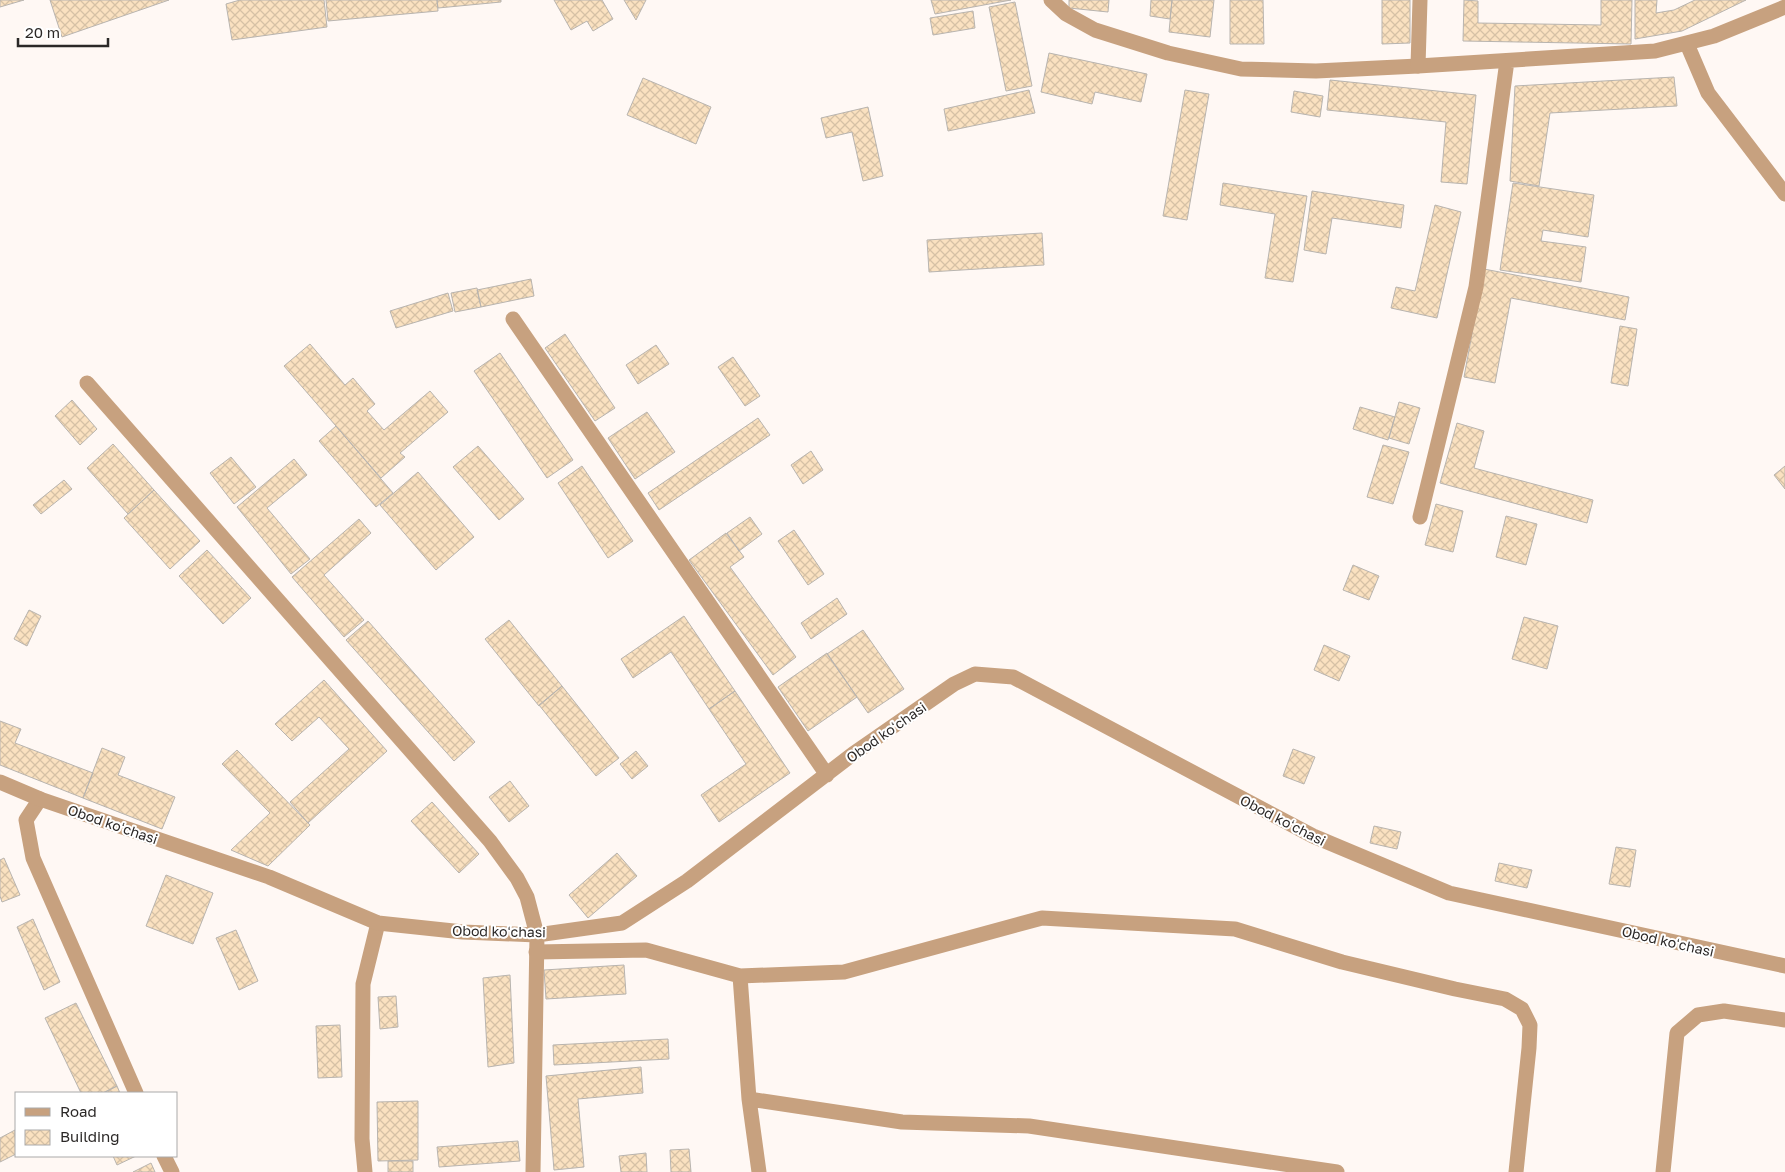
<svg xmlns="http://www.w3.org/2000/svg" width="1785" height="1172" viewBox="0 0 1785 1172" font-family="'Golos Text',sans-serif">
	<style>
		.building { fill: url(#building-cross-hatch); stroke: #b8b4af }
		.lines { fill: none; stroke-linecap: round; stroke-linejoin: round }
		.lane { stroke: #c7a17f; stroke-width: 15 }
		.street { stroke: #c7a17f; stroke-width: 15 }
		.labels { text-anchor: middle; dominant-baseline: central; stroke-width: 4; stroke-linejoin: round; paint-order: stroke }
		.street-label { font-size: 14px; fill: #2b2827; stroke: #fff }
	</style>
	<defs>
		<pattern id="building-cross-hatch" width="8" height="8" patternUnits="userSpaceOnUse" patternTransform="scale(1.25)"><rect width="8" height="8" fill="#fae1c0"/><path d="M0 0l8 8M0 8l8-8" fill="none" stroke="#d6c1a5"/></pattern>
	</defs>
	<rect width="100%" height="100%" fill="#fff8f4"/>
	<!-- building -->
	<path class="building" d="M0,0H24L0,7Z
		M50,0H169L62,37Z
		M240,0H324L327,27L232,40L226,4Z
		M326,0H437L438,11L328,21Z
		M437,0H501V2L438,8Z
		M554,0H602L613,19L593,31L587,21L571,30Z
		M624,0H646L636,20Z
		M931,0H1011L935,14Z
		M1069,0H1109L1108,12L1069,8Z
		M1151,0H1172L1170,19L1150,16Z
		M1172,0H1214L1210,37L1169,32Z
		M1230,0H1263L1264,44H1230Z
		M1382,0H1410V43L1382,44Z
		M1464,0L1478,1V23L1601,25V0H1632L1631,44L1463,41Z
		M1635,0H1657L1656,13L1674,10L1695,0H1746L1682,31L1635,39Z
		M1015,2L1032,86L1006,91L989,7Z
		M973,11L975,28L933,35L930,18Z
		M1049,53L1147,74L1141,102L1095,92L1092,104L1041,92Z
		M1674,77L1677,106L1550,113L1539,186L1510,181L1515,86Z
		M643,78L711,107L696,144L627,115Z
		M1330,80L1476,95L1467,184L1441,182L1446,122L1327,110Z
		M1029,90L1035,113L948,131L944,109Z
		M1185,90L1209,94L1187,220L1163,216Z
		M1294,91L1323,96L1320,117L1291,112Z
		M868,107L883,176L863,181L852,132L826,138L821,118Z
		M1223,183L1307,196L1293,282L1265,278L1275,214L1220,205Z
		M1513,183L1594,195L1588,237L1543,230L1541,241L1586,247L1581,282L1500,270Z
		M1312,191L1404,205L1401,228L1332,218L1326,254L1304,250Z
		M1435,205L1461,212L1437,318L1391,308L1396,287L1415,291Z
		M1042,233L1044,265L929,272L927,240Z
		M1484,269L1629,297L1625,320L1511,298L1495,383L1464,377Z
		M531,279L534,296L481,307L477,290Z
		M477,288L481,307L455,312L451,293Z
		M448,293L453,311L396,328L390,311Z
		M1620,326L1637,329L1628,386L1611,383Z
		M565,334L615,408L595,421L545,348Z
		M310,344L345,385L353,378L375,404L367,411L384,430L430,391L448,412L400,453L405,457L381,478L284,366Z
		M656,345L669,364L638,384L626,365Z
		M500,353L573,460L547,478L474,371Z
		M733,357L760,396L745,406L718,367Z
		M72,400L97,429L80,445L55,416Z
		M1399,402L1420,408L1409,444L1389,438Z
		M1360,407L1395,417L1388,440L1353,429Z
		M647,412L675,452L635,479L608,438Z
		M758,418L770,435L659,510L648,493Z
		M1457,423L1484,431L1474,468L1593,500L1587,523L1440,483Z
		M336,426L393,493L376,507L319,441Z
		M113,444L154,490L128,514L87,468Z
		M1383,445L1409,452L1393,504L1367,497Z
		M478,446L524,499L499,520L453,467Z
		M811,451L823,470L803,484L791,465Z
		M231,457L256,487L234,504L210,473Z
		M294,459L307,475L267,508L310,559L291,574L237,507Z
		M582,466L633,541L608,558L558,483Z
		M1785,466V489L1774,475Z
		M418,472L474,537L436,570L380,505Z
		M64,480L72,489L41,514L33,505Z
		M154,490L200,541L170,569L124,518Z
		M1436,504L1463,511L1453,552L1425,545Z
		M1506,516L1537,524L1526,565L1496,557Z
		M750,517L762,534L739,551L727,533Z
		M359,519L371,533L324,575L364,620L344,637L292,577Z
		M794,530L824,574L808,585L778,541Z
		M726,533L744,557L730,567L796,657L773,675L689,560Z
		M207,550L251,598L223,624L179,576Z
		M1353,565L1379,576L1369,600L1343,590Z
		M837,598L847,614L811,639L801,623Z
		M29,610L41,616L27,646L14,639Z
		M684,616L735,691L709,709L671,652L633,678L621,659Z
		M1524,617L1558,626L1547,669L1512,659Z
		M509,620L562,686L539,706L485,639Z
		M368,621L475,742L454,761L346,640Z
		M863,630L904,689L868,713L827,654Z
		M1324,645L1350,656L1339,681L1314,670Z
		M827,653L857,697L808,731L778,687Z
		M324,680L387,751L308,823L290,802L349,749L319,717L292,741L275,724Z
		M562,686L619,758L596,776L539,705Z
		M735,691L790,773L719,822L701,795L746,764L709,709Z
		M0,721L21,729L15,743L93,773L83,798L0,765Z
		M102,748L125,757L118,775L175,797L162,829L83,798Z
		M1293,749L1315,757L1304,784L1283,776Z
		M237,750L310,825L268,866L231,850L270,813L222,764Z
		M636,751L648,766L632,779L620,764Z
		M510,781L529,806L509,822L489,797Z
		M432,802L479,854L459,873L411,821Z
		M1374,826L1401,832L1397,849L1370,843Z
		M1616,847L1636,850L1630,887L1609,884Z
		M617,853L637,876L588,918L569,895Z
		M4,858L20,895L2,902L0,896V860Z
		M1499,863L1532,870L1527,888L1495,881Z
		M166,875L213,893L193,944L146,926Z
		M33,919L60,982L44,990L17,927Z
		M236,930L258,981L239,990L216,938Z
		M624,965L626,994L546,999L544,970Z
		M510,975L514,1063L488,1067L483,978Z
		M396,996L398,1027L380,1029L378,997Z
		M76,1003L117,1086L103,1093H81L45,1018Z
		M340,1025L342,1077L318,1078L316,1026Z
		M668,1039L669,1059L554,1065L553,1045Z
		M641,1067L643,1093L578,1099L584,1167L554,1170L546,1076Z
		M117,1086L120,1093H103Z
		M418,1101V1160L378,1161L377,1102Z
		M15,1130L16,1154L0,1162V1138Z
		M518,1141L520,1161L439,1167L437,1147Z
		M689,1149L691,1172H671L670,1150Z
		M646,1153L647,1172H621L619,1156Z
		M113,1156H136L117,1165Z
		M388,1161H413V1172H388Z
		M151,1163L155,1172H133Z"/>
	<g class="lines">
		<!-- lane -->
		<path class="lane" d="M1051,0L1066,14L1095,30L1168,53L1241,69L1316,71L1418,66
			M1687,44L1708,93L1785,194
			M40,799L26,820L33,858L136,1093
			M536,952L646,950L740,976L844,972L1042,918L1235,929L1342,962L1455,989L1505,999L1522,1009L1530,1025L1529,1048L1516,1172
			M740,976L749,1099L759,1172
			M749,1099L902,1122L1029,1126L1337,1172
			M164,1156L172,1172
			M365,1172L362,1139L363,984L378,923
			M1663,1172L1677,1033L1698,1015L1724,1011L1785,1020"/>
		<!-- street -->
		<path class="street" d="M1420,0L1418,66L1655,51L1714,36L1785,7
			M513,319L827,775
			M87,383L490,841L517,878L527,897L537,935L533,1172
			M1420,517L1476,287L1507,61
			M0,782L40,799L269,877L378,923L463,932L537,935L622,923L687,881L853,754L954,684L975,674L1013,677L1313,836L1449,893L1785,966"/>
	</g>
	<g class="labels">
		<!-- street labels -->
		<g class="street-label">
			<text transform="translate(886 732) rotate(-35)">Obod koʻchasi</text>
			<text transform="translate(1283 820) rotate(27)">Obod koʻchasi</text>
			<text transform="translate(113 824) rotate(19)">Obod koʻchasi</text>
			<text transform="translate(499 931) rotate(1)">Obod koʻchasi</text>
			<text transform="translate(1668 941) rotate(13)">Obod koʻchasi</text>
		</g>
	</g>
	<!-- legend -->
	<rect x="15" y="1092" width="162" height="65" fill="#ffffff" stroke="#aaa9a9"/>
	<rect x="25" y="1108" width="25" height="8" fill="#c7a17f" stroke="#aaa9a9"/>
	<text x="60" y="1117" font-size="15" fill="#2b2827">Road</text>
	<rect x="25" y="1130" width="25" height="15" fill="url(#building-cross-hatch)" stroke="#aaa9a9"/>
	<text x="60" y="1142" font-size="15" fill="#2b2827">Building</text>
	<!-- scale -->
	<path d="M18 38v8h90v-8" fill="none" stroke="#2b2827" stroke-width="2.5"/>
	<text x="25" y="38" font-size="15" fill="#2b2827" stroke="#ffffff" stroke-width="4" paint-order="stroke">20 m</text>
</svg>
